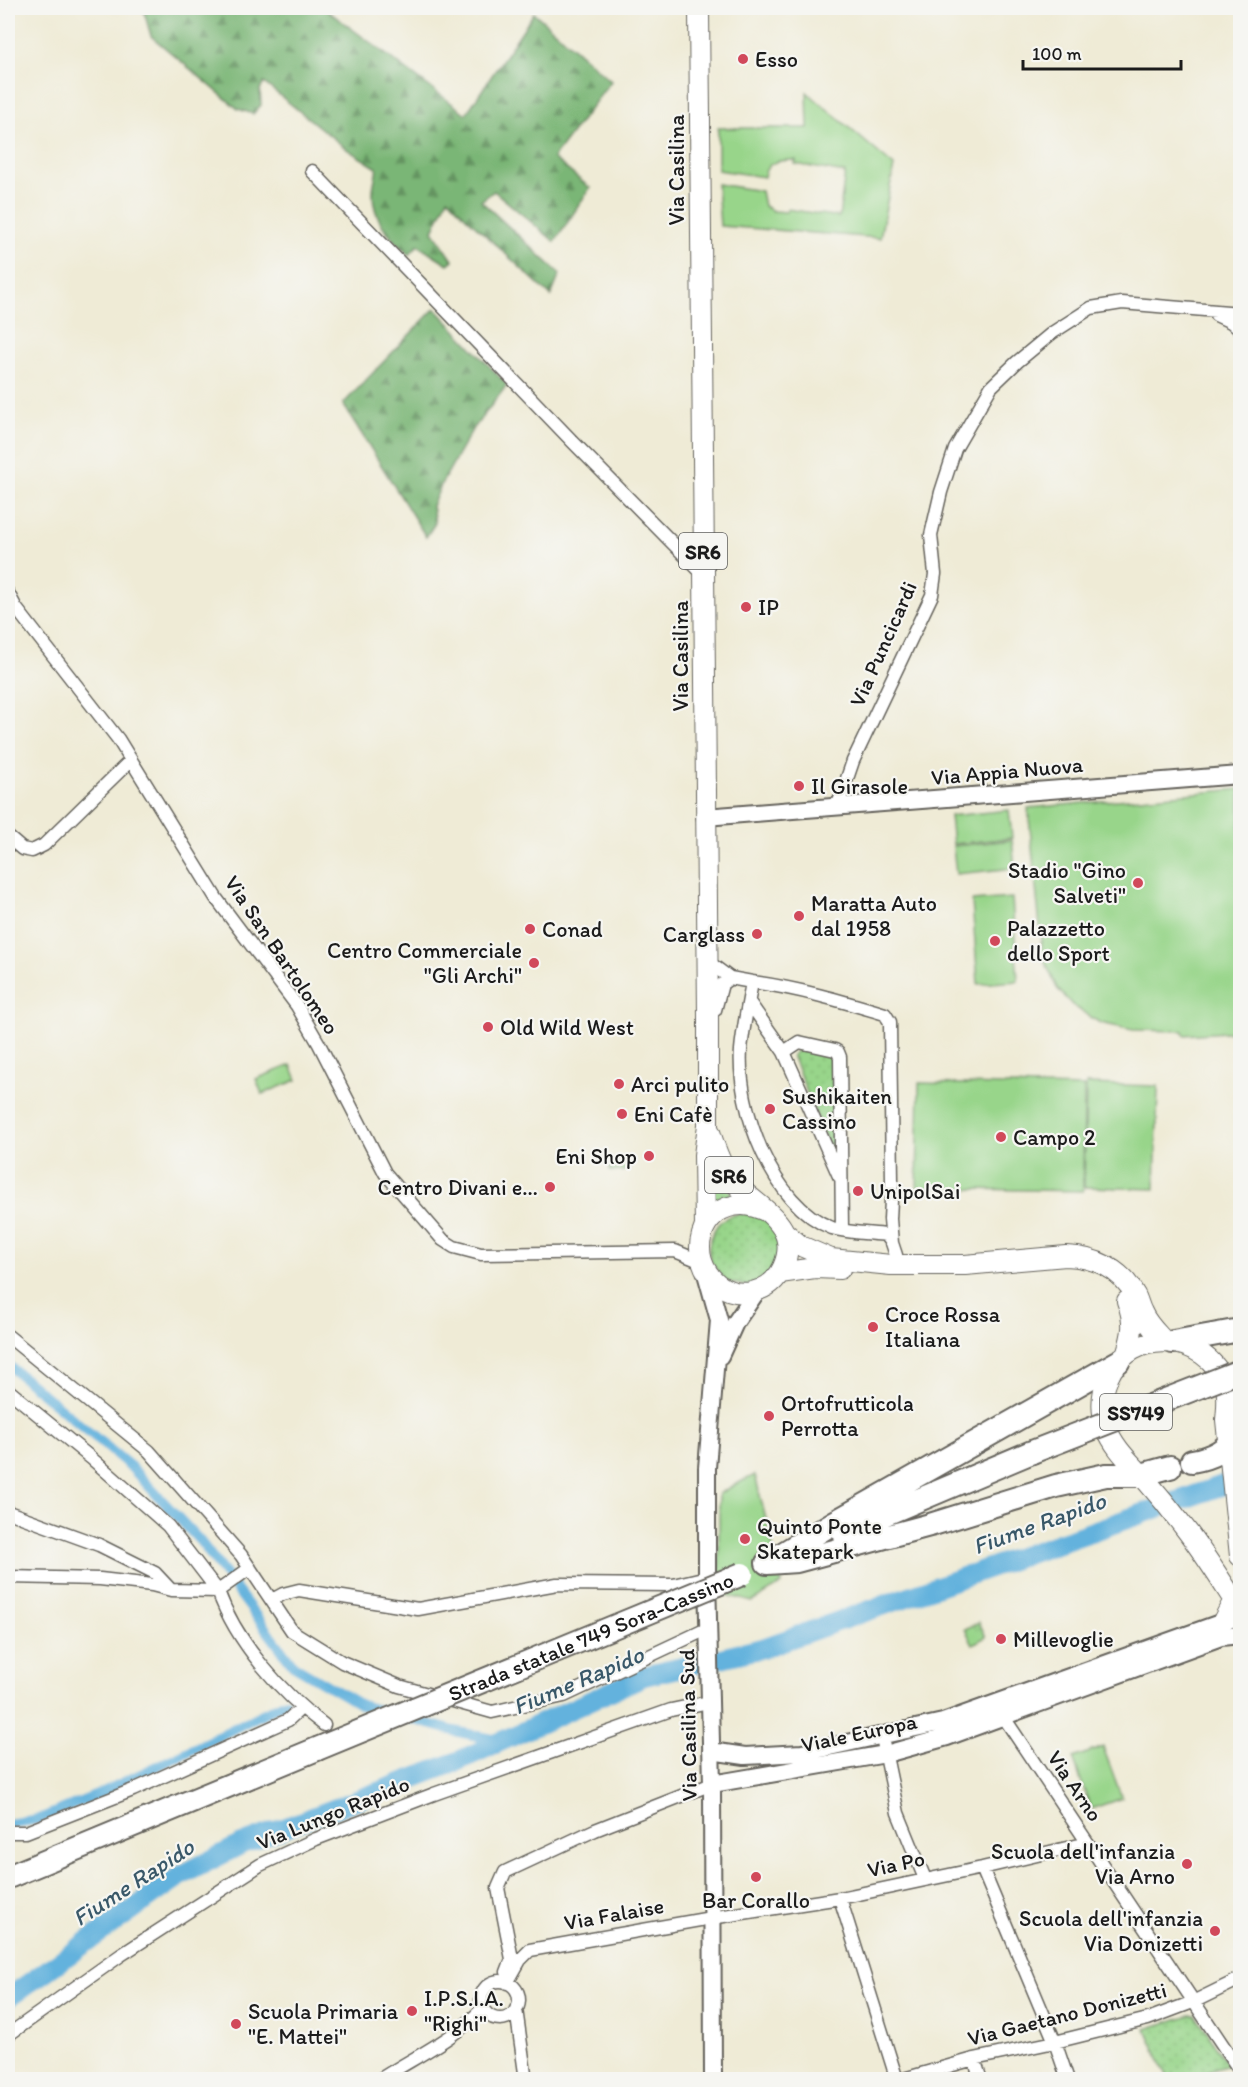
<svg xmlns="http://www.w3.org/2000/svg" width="1248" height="2087" viewBox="0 0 1248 2087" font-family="Itim,sans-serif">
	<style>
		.grass { fill: url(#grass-dots); stroke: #5a7853; stroke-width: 1.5 }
		.forest { fill: url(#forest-firs); stroke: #4b6949; stroke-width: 1.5 }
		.park { fill: url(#park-tufts); stroke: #5a7853; stroke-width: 1.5 }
		.garden { fill: #98d58a; stroke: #5a7853; stroke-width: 1.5 }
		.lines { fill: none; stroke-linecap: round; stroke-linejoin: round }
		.canal { stroke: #64b2dd; stroke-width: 10 }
		.river { stroke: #64b2dd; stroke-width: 20 }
		.street-casing { stroke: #66645d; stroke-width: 15 }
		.secondary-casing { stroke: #66645d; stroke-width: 20 }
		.primary-casing { stroke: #66645d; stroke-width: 22 }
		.highway-casing { stroke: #66645d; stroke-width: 26 }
		.street { stroke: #fff; stroke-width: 12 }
		.secondary { stroke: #fff; stroke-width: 16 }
		.primary { stroke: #fff; stroke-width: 20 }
		.highway { stroke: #fff; stroke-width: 22 }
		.highway-bridge-casing { stroke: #66645d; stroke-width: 26; stroke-linecap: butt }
		.highway-bridge { stroke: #fff; stroke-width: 22 }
		.poi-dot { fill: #d1495b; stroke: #f6f6f2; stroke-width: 2 }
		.labels { text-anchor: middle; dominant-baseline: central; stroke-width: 4.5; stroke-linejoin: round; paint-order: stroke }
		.shield { fill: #f6f6f2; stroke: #5d5d5c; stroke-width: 1.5 }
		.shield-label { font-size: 21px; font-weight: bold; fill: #1c1c1c }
		.poi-label { font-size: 22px; fill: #1c1c1c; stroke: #f6f6f2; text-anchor: start }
		.street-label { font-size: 22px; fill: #1c1c1c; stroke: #f6f6f2 }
		.water-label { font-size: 24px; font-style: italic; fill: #395869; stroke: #f6f6f2 }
	</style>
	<defs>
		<pattern id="grass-dots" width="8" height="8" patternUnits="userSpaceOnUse" patternTransform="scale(1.5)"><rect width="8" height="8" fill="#98d58a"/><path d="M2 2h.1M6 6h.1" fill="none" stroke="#82b676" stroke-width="1.8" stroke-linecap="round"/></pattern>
		<pattern id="forest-firs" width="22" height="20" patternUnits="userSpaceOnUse" patternTransform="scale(1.5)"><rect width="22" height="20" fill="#7ab676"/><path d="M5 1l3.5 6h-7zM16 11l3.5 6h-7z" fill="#639360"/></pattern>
		<pattern id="park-tufts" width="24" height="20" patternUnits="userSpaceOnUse" patternTransform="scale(1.5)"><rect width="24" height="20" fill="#98d58a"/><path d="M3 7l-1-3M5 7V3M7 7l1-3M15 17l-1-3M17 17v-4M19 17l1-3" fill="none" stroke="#82b676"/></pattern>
	</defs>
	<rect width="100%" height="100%" fill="#f6f6f2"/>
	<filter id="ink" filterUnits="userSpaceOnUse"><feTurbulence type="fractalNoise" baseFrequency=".0167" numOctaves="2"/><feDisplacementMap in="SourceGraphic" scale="12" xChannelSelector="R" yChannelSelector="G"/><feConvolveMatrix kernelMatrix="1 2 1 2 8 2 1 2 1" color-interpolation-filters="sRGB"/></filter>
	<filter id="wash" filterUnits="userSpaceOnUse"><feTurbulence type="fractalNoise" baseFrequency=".008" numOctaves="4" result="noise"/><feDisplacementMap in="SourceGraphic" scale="24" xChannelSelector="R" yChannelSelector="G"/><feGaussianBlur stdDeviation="1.35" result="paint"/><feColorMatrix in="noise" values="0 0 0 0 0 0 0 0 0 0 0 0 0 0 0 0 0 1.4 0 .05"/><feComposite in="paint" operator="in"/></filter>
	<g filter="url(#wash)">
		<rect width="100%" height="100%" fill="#efebd6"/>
		<!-- grass -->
		<path class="grass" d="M801,1048L834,1055L836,1058L835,1151L830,1150L792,1055Z
			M711,1161L724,1185L735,1197L712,1209Z
			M752,1212L775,1225L782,1263L753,1287L727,1282C722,1276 715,1270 712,1263C704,1248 713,1223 728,1217C735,1214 745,1214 752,1212Z
			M1190,2015H1196L1228,2065L1186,2079H1168L1146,2029Z"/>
		<!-- forest -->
		<path class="forest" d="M143,8H324L466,114L534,13L611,81L553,158L590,188L555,242L494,191L481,201L560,274L551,296L466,217L448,198L433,231L453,260L448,264L418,245L409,255C390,238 372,219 373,192C373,184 376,176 377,168L348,150L264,83L260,90L261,105L253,114L238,109L151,36Z
			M435,308L507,385L471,432L442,483L432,506L435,523L426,537L343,404Z"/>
		<!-- park -->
		<path class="park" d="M630,1162L629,1168L623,1171H610V1163Z
			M979,1622L986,1637L973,1644L965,1629Z"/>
		<!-- garden -->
		<path class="garden" d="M807,92L894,166L880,238L720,226L717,184L761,191L764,206L773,211L787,212V209L839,217L845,173L795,164L796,160C781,160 766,160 764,177L718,170V128H808Z
			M1240,789V1031L1184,1035L1183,1031L1133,1030L1100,1023L1072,1005L1057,988L1043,957L1028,808Z
			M1009,810L1012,838L953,844L950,816Z
			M1012,840L1015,868L956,874L953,846Z
			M1012,898L1018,981L978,984L972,901Z
			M291,1065L297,1080L262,1094L256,1079Z
			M919,1083L1084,1087L1083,1191L917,1188Z
			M1086,1084L1158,1086L1155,1189L1084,1187Z
			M755,1475L782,1584L752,1602L719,1593V1494L736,1484Z
			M1103,1747L1122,1798L1091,1809L1073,1758Z"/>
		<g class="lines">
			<!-- canal -->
			<path class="canal" d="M8,1365L130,1466L200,1541L293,1665L361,1705L454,1731L502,1741
				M8,1824L39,1819L97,1795L193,1749L286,1702"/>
			<!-- river -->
			<path class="river" d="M8,1998L180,1876L242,1844L456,1762L644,1676L763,1648L1240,1479"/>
		</g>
	</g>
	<g filter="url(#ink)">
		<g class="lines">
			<defs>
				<path id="street" d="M312,171L573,442L703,574
					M1216,315L1231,322L1240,330
					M8,593L16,608L118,739L216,898L297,1006L319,1044L385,1173L443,1240L454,1247L481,1254L675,1251L702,1262
					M837,808L853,761L932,595L935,574L931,535L941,492L955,449L991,387L1017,362L1052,333L1091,308L1122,303L1240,313
					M8,837L22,849L32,851L44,845L131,760
					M707,961L730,978L752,982C748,1005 743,1028 741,1050C737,1108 772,1206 832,1228C849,1233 869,1233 886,1235L892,1243L896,1255L891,1265
					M752,982C797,988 842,1001 885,1014L890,1022L892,1182L890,1219L892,1243
					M749,1002L784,1052L839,1176
					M715,1010L722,984L730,978
					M784,1052L799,1042L835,1050L838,1052L840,1057L842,1230
					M8,1336L149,1451L241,1555L292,1631L342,1662L399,1686L492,1712L564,1696L709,1628
					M8,1390L91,1458L168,1526L218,1591C236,1642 281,1693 324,1725
					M8,1512L99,1545L155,1573L170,1589
					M8,1577L100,1579L152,1585L171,1590L218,1591L250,1568
					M272,1600L283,1594L299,1590L418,1609L557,1584L673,1585L707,1577
					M999,1710L1240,2071
					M882,1737L898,1813L925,1879
					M8,1832H26L133,1790L288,1720L301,1708
					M982,1868L1055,2042L1068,2080
					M840,1898L897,2080
					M507,1972L512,1959L498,1888L505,1872L595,1830L712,1784
					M481 2000a19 19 0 1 1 38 0a19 19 0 1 1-38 0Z
					M507,1983L520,1960L530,1950L711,1918L840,1898L982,1868L1088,1843
					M516,2009L526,2080
					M8,2035L121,1955L260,1865L316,1839L434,1794L671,1710L709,1702
					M974,2059L981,2080
					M379,2080C414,2057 455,2039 483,2008
					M900,2080L974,2059L1055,2042L1148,2019L1193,2002L1240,1979"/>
				<path id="secondary" d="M705,817L1240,775
					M705,1270L719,1320L707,1468V1577L712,1784L713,2080
					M720,1356L735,1323L757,1291
					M711,1751L745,1756L802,1753L943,1722L1234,1618
					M712,1784L886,1754L947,1737L1221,1637L1240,1635"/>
				<path id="primary" d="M699,8L708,1016V1125L704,1155L705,1227
					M710,1132C716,1151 722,1169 736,1184C759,1209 802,1225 783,1267C777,1280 766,1289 752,1292C740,1294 728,1292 718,1284C685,1258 700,1205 742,1205C752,1205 759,1208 768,1212
					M784,1232L801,1246L831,1259L891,1265H965L1066,1256C1094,1257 1121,1268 1135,1295C1138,1300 1139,1307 1142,1312C1147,1324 1156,1332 1164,1341
					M780,1273L815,1268L840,1269
					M1126,1355C1133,1333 1135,1322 1127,1301
					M1240,1556L1226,1420C1227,1408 1229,1396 1225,1384C1207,1333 1130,1326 1108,1378C1101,1394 1101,1411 1106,1427C1114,1448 1130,1462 1144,1478C1158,1494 1171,1510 1184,1527C1205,1554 1222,1582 1240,1610
					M1223,1621L1234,1600"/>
				<path id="highway" d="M1173,1342L1240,1330
					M1192,1461C1215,1457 1223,1450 1240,1435
					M843,1532L1032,1452
					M774,1559L835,1522L1118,1362
					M767,1563L797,1561L930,1525L1056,1486L1106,1475H1141L1170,1467
					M8,1877L317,1749"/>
			</defs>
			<!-- street casing -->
			<use href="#street" class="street-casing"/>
			<!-- secondary casing -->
			<use href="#secondary" class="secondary-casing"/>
			<!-- primary casing -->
			<use href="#primary" class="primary-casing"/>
			<!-- highway casing -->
			<use href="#highway" class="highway-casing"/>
			<!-- street -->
			<use href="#street" class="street"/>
			<!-- secondary -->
			<use href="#secondary" class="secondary"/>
			<!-- primary -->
			<use href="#primary" class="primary"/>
			<!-- highway -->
			<use href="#highway" class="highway"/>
			<defs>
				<g id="highway-bridge">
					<path d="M1032,1452L1240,1371"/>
					<path id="s1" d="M317,1749L742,1574"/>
				</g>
			</defs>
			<!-- highway-bridge casing -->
			<use href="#highway-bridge" class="highway-bridge-casing"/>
			<!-- highway-bridge -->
			<use href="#highway-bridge" class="highway-bridge"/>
		</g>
	</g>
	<!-- markers -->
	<g class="poi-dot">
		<circle cx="743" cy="59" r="6"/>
		<circle cx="746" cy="607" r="6"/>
		<circle cx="799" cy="786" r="6"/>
		<circle cx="1138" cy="883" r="6"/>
		<circle cx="799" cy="916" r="6"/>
		<circle cx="530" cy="929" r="6"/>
		<circle cx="757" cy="934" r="6"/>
		<circle cx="995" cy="941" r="6"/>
		<circle cx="534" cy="963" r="6"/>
		<circle cx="488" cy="1027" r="6"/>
		<circle cx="619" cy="1084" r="6"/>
		<circle cx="770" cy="1109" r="6"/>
		<circle cx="622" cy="1114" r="6"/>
		<circle cx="1001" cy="1137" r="6"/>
		<circle cx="649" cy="1156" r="6"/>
		<circle cx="550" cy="1187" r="6"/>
		<circle cx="858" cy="1191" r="6"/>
		<circle cx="873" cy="1327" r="6"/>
		<circle cx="769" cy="1416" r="6"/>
		<circle cx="745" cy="1539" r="6"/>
		<circle cx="1001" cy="1639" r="6"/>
		<circle cx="1187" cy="1864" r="6"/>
		<circle cx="756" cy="1877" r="6"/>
		<circle cx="1215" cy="1931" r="6"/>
		<circle cx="412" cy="2011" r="6"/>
		<circle cx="236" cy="2024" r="6"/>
	</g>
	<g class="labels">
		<!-- shield labels -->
		<g class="shield">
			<rect x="679" y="533" width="48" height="36" rx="4.5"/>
			<rect x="705" y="1157" width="48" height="36" rx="4.5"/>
			<rect x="1100" y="1394" width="72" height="36" rx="4.5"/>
		</g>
		<g class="shield-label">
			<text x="703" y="551">SR6</text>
			<text x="729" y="1175">SR6</text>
			<text x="1136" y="1412">SS749</text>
		</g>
		<!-- poi labels -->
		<g class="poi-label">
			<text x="755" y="59">Esso</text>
			<text x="758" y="607">IP</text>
			<text x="811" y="786">Il Girasole</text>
			<text x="1126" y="870" text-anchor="end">Stadio "Gino<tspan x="1126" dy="25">Salveti"</tspan></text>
			<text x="811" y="903">Maratta Auto<tspan x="811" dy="25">dal 1958</tspan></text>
			<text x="1007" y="928">Palazzetto<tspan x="1007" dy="25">dello Sport</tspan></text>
			<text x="542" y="929">Conad</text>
			<text x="745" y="934" text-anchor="end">Carglass</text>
			<text x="522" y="950" text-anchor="end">Centro Commerciale<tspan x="522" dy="25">"Gli Archi"</tspan></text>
			<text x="500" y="1027">Old Wild West</text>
			<text x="631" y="1084">Arci pulito</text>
			<text x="782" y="1096">Sushikaiten<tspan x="782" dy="25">Cassino</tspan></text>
			<text x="634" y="1114">Eni Cafè</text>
			<text x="1013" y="1137">Campo 2</text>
			<text x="637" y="1156" text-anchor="end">Eni Shop</text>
			<text x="538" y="1187" text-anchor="end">Centro Divani e…</text>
			<text x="870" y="1191">UnipolSai</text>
			<text x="885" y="1314">Croce Rossa<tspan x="885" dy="25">Italiana</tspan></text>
			<text x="781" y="1403">Ortofrutticola<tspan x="781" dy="25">Perrotta</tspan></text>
			<text x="757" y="1526">Quinto Ponte<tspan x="757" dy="25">Skatepark</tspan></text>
			<text x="1013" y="1639">Millevoglie</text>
			<text x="1175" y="1851" text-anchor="end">Scuola dell'infanzia<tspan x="1175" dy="25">Via Arno</tspan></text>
			<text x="756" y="1900" text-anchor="middle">Bar Corallo</text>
			<text x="1203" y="1918" text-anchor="end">Scuola dell'infanzia<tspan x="1203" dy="25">Via Donizetti</tspan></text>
			<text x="424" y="1998">I.P.S.I.A.<tspan x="424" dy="25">"Righi"</tspan></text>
			<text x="248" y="2011">Scuola Primaria<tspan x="248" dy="25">"E. Mattei"</tspan></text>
		</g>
		<!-- street labels -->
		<g class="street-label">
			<text transform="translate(676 170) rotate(-90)">Via Casilina</text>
			<text transform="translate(883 644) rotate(-66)">Via Puncicardi</text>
			<text transform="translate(680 656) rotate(-90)">Via Casilina</text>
			<text transform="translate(1007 771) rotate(-5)">Via Appia Nuova</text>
			<text transform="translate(282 955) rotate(56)">Via San Bartolomeo</text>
			<text stroke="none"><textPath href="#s1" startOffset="296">Strada statale 749 Sora-Cassino</textPath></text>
			<text transform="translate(688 1725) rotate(-91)">Via Casilina Sud</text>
			<text transform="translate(859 1733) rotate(-12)">Viale Europa</text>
			<text transform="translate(1075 1786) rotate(56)">Via Arno</text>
			<text transform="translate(333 1813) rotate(-22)">Via Lungo Rapido</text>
			<text transform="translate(896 1864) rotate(-12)">Via Po</text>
			<text transform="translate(614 1914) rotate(-10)">Via Falaise</text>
			<text transform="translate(1067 2014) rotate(-14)">Via Gaetano Donizetti</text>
		</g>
		<!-- water labels -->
		<g class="water-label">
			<text transform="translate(1039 1523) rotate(-20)">Fiume Rapido</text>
			<text transform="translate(578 1680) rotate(-23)">Fiume Rapido</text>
			<text transform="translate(133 1882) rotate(-33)">Fiume Rapido</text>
		</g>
	</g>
	<!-- margin -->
	<rect width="1248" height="2087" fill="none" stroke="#f6f6f2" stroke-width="30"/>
	<!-- scale -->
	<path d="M1023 60v9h158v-9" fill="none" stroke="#1c1c1c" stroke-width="3"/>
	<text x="1032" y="60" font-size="18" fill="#1c1c1c" stroke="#f6f6f2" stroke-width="4.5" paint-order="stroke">100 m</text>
</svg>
